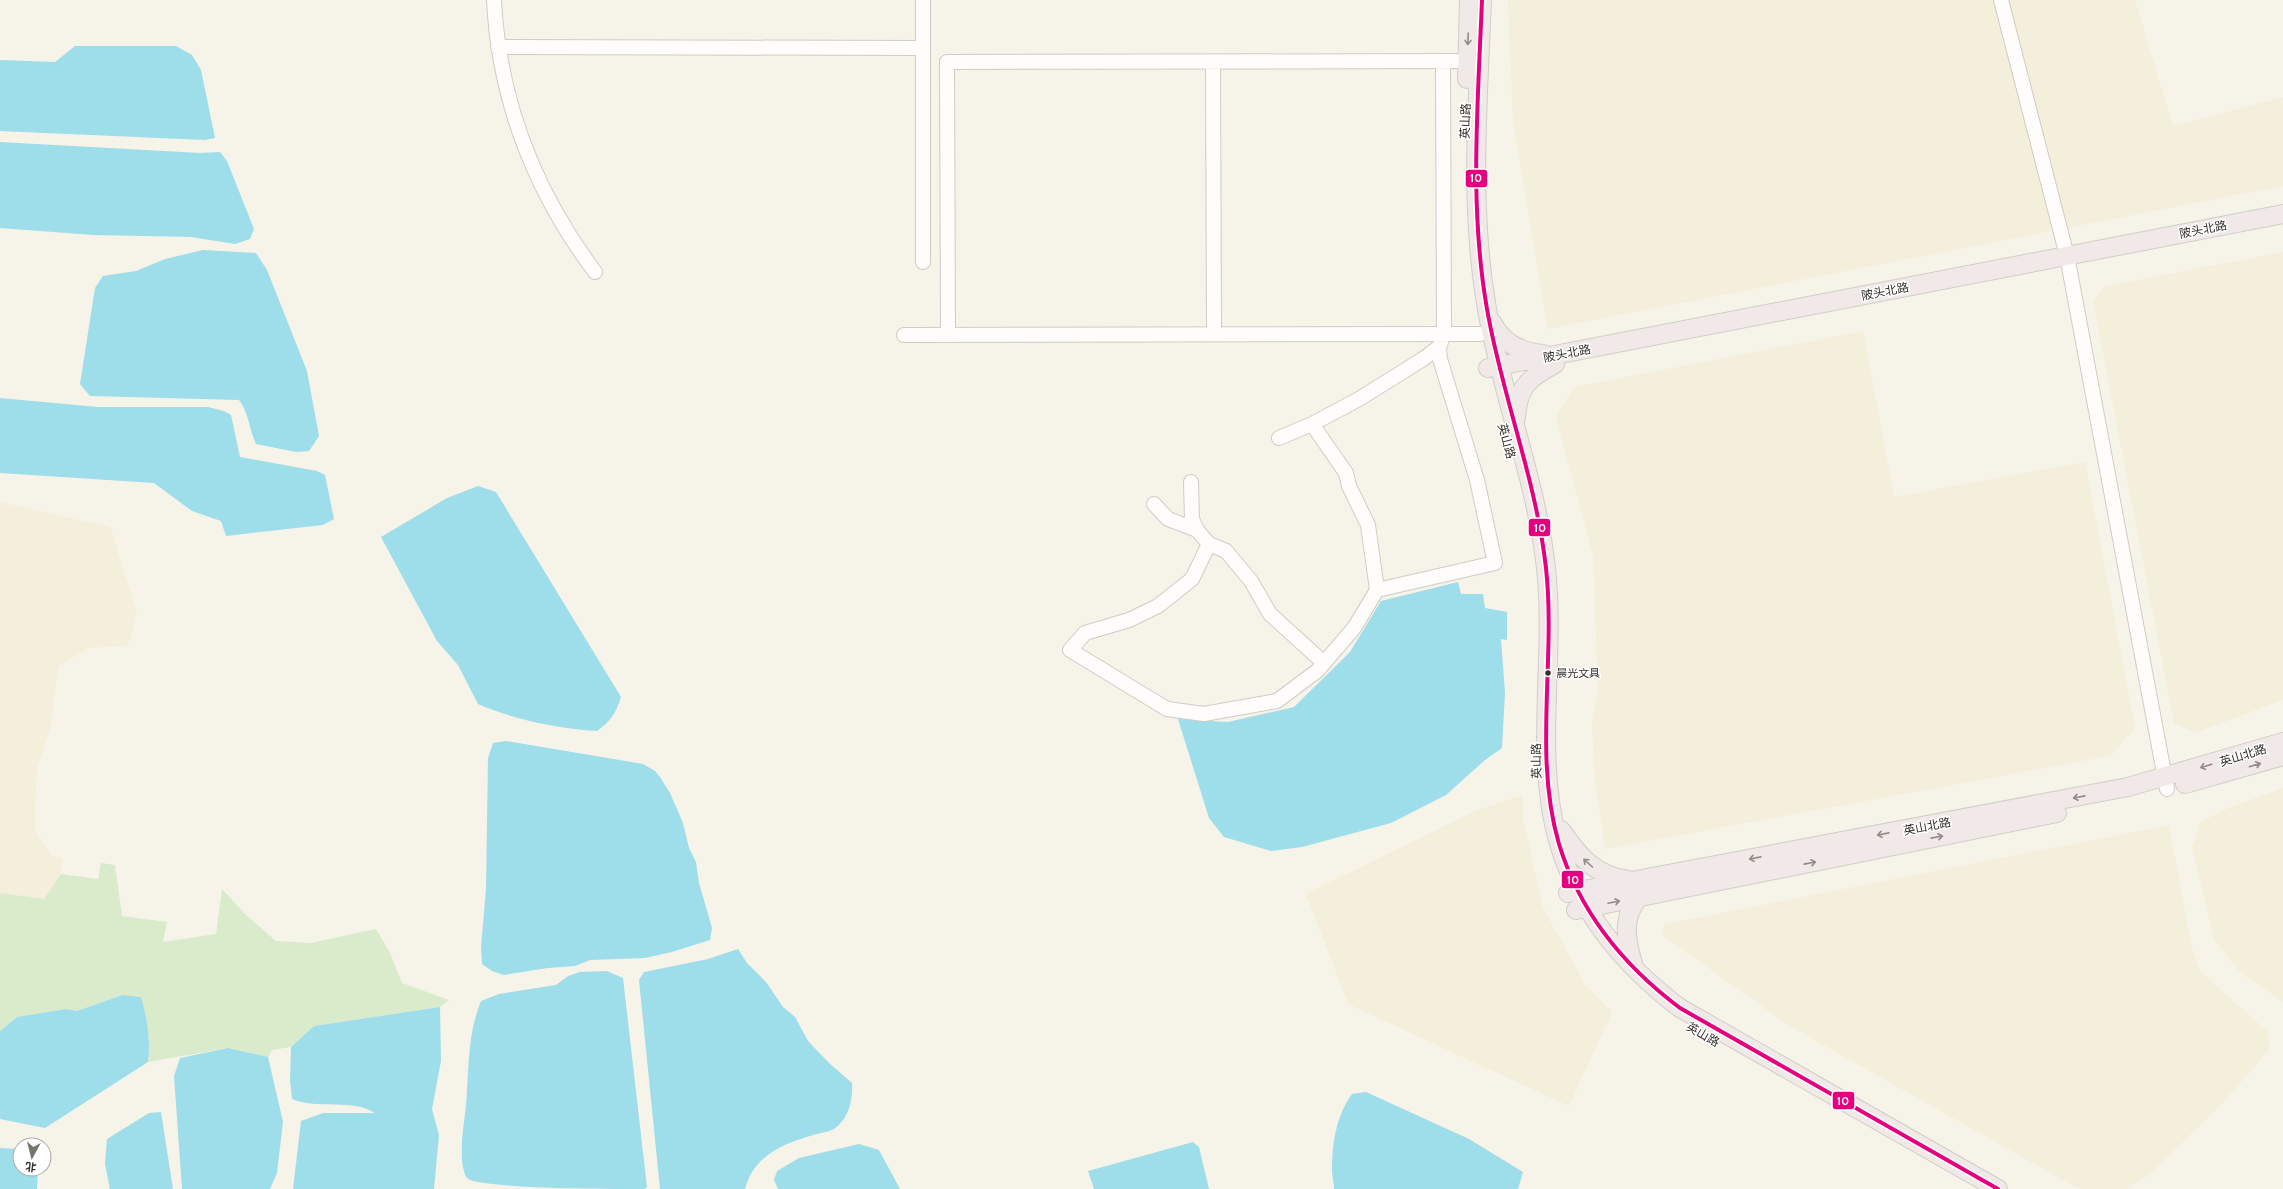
<svg xmlns="http://www.w3.org/2000/svg" width="2283" height="1189" viewBox="0 0 2283 1189" font-family="Cabin,'Noto Sans SC',sans-serif">
	<style>
		.built { fill: #f4efdb }
		.green { fill: #d9ebcb }
		.water { fill: #9eddea }
		.lines { fill: none; stroke-linecap: round; stroke-linejoin: round }
		.minor-casing { stroke: #ceccc4; stroke-width: 16 }
		.major-casing { stroke: #cfcec8; stroke-width: 20 }
		.minor { stroke: #fefdfc; stroke-width: 14 }
		.major { stroke: #f1e9e8; stroke-width: 18 }
		.bus-1-casing { stroke: #fff; stroke-width: 7 }
		.bus-1 { stroke: #e5007d; stroke-width: 4 }
		.oneway { stroke: #928c88 }
		.bus-dot { fill: #333029; stroke: #fff; stroke-width: 1.5 }
		.labels { text-anchor: middle; dominant-baseline: central; stroke-width: 3; stroke-linejoin: round; paint-order: stroke }
		.bus-label { font-size: 11px; fill: #333029; stroke: #fff; text-anchor: start }
		.street-label { font-size: 12px; fill: #333029; stroke: #fff }
		.line-badge { stroke: #fff; stroke-width: 1.5 }
		.badge-label { font-size: 11px; text-anchor: middle; font-weight: bold; fill: #fff }
	</style>
	<rect width="100%" height="100%" fill="#f6f3e9"/>
	<!-- built -->
	<path class="built" d="M1508,0H2135L2173,126L2283,97V186L1548,329L1513,120Z
		M2283,252V700L2195,733L2174,723L2093,301L2106,286Z
		M1863,331L1894,497L2085,462L2135,728L2110,756L1605,849L1594,772L1592,720L1598,693L1593,555L1556,418L1574,387Z
		M0,502L110,527L137,611L128,646L88,648L58,667L50,730L37,769L34,829L52,856L63,858L61,873L44,899L0,893Z
		M2283,788V1002L2240,972L2214,939L2192,847L2200,822L2226,809Z
		M1522,795L1523,819L1543,908L1585,984L1612,1012L1569,1106L1348,1004L1306,894L1477,810Z
		M2169,825L2192,949L2200,971L2268,1032L2269,1050L2222,1104L2149,1175L2127,1189H2082L2070,1184L1788,1025L1661,934L1665,924Z"/>
	<!-- green -->
	<path class="green" d="M101,863L115,865L122,916L167,922L163,942L216,934L222,889L246,915L276,941L311,943L376,929L390,953L402,983L449,1000L440,1007L314,1026L291,1047L272,1050L268,1057L228,1048L148,1062C151,1041 147,1018 141,997L122,995L77,1011L66,1009L17,1017L0,1031V893L44,899L61,874L98,879Z"/>
	<!-- water -->
	<path class="water" d="M75,46H176L192,55L201,70L215,138L205,140L0,131V60L55,62Z
		M0,142L200,153L220,152L227,161L254,229L250,239L235,244L191,237L93,235L0,228Z
		M203,250L256,253L267,270L307,371L319,436L309,451L296,452L256,444C249,429 249,413 239,400L90,396L80,384L95,288L103,276L136,271L165,259Z
		M0,398L98,407H208L224,411L231,415L240,457L317,471L325,475L334,519L323,525L226,536L221,521L192,511L154,483L0,473Z
		M478,486L496,492L621,697C616,713 611,721 597,731C556,728 516,720 478,704L458,665L437,641L381,537L447,498Z
		M1458,582L1461,594H1483L1485,608L1507,612V640L1501,639L1505,693L1502,748L1485,760L1446,795L1391,823L1302,847L1271,851L1224,837L1209,818L1178,719L1228,722L1294,707L1350,652L1381,601Z
		M506,741L643,764L655,771L660,777L670,793L683,823L689,848L696,862L699,883L712,928L710,940L672,952L645,958L590,960L575,966L548,968L504,975L492,971L482,964L481,947L486,889L488,758L493,743Z
		M738,949L747,963L766,982L783,1007L795,1017L808,1041L829,1063L852,1083C853,1100 849,1119 834,1129C828,1132 819,1133 813,1135C783,1144 754,1155 745,1189H660L639,980L644,972L708,959Z
		M607,971L623,978L647,1187L644,1189C618,1189 478,1189 467,1178C457,1163 464,1123 466,1106C469,1070 467,1035 481,1001L499,994L556,985L568,976L580,972Z
		M122,995L141,997C147,1017 151,1041 148,1062L45,1128L0,1119V1031L17,1017L66,1009L77,1011Z
		M440,1007L441,1061L432,1109L439,1135L434,1189H293L301,1121L323,1113H375C351,1098 318,1110 292,1099L290,1080L291,1047L314,1026Z
		M228,1048L268,1057L283,1122L277,1173L270,1189H182L174,1076L180,1058Z
		M1366,1092L1469,1139L1523,1172L1518,1189H1334C1334,1183 1332,1177 1332,1171C1332,1144 1336,1116 1352,1094Z
		M161,1112L173,1189H110L105,1164L107,1139L149,1113Z
		M1193,1142L1199,1147L1209,1189H1094L1088,1171Z
		M859,1144L879,1150L900,1189H778L774,1180L777,1171L799,1158Z
		M0,1148L20,1149V1169H38L37,1189H0Z"/>
	<g class="lines">
		<defs>
			<path id="minor" d="M494,0C499,100 535,192 595,272
				M2001,0L2067,256L2167,789
				M498,47L923,48
				M1213,62L1214,334
				M923,262V0
				M948,334L947,62L1467,61
				M904,335L1480,334
				M1279,438L1312,424L1359,399L1423,359L1439,347L1444,334L1443,61
				M1191,482L1192,519L1197,530
				M1154,504L1168,519L1197,530L1209,544L1192,579L1158,606L1129,620L1085,633L1070,650L1167,709L1204,714L1277,701L1317,671L1354,628L1377,590L1368,525L1349,486L1346,473L1312,424
				M1209,544L1226,551L1251,581L1270,614L1324,663
				M1377,590L1495,563L1477,480L1440,359L1439,347"/>
			<path id="major" d="M1482,0C1478,103 1469,206 1487,309C1502,396 1536,479 1546,568C1556,659 1533,756 1559,844C1580,913 1624,966 1680,1008L1998,1189
				M1467,79L1469,0
				M1492,322C1502,343 1520,352 1543,354
				M1488,368L2283,214
				M1516,418C1518,387 1528,378 1555,364
				M2185,784L2283,756
				M1561,830C1579,856 1595,876 1628,880
				M1568,893L2128,787L2283,742
				M1576,910L2057,813
				M1634,968C1627,942 1620,920 1639,897"/>
		</defs>
		<!-- minor casing -->
		<use href="#minor" class="minor-casing"/>
		<!-- major casing -->
		<use href="#major" class="major-casing"/>
		<!-- minor -->
		<use href="#minor" class="minor"/>
		<!-- major -->
		<use href="#major" class="major"/>
		<defs>
			<path id="bus-1" d="M1482,0C1478,103 1469,206 1487,309C1502,396 1536,479 1546,568C1556,659 1533,756 1559,844C1580,913 1624,966 1680,1008L1998,1189"/>
		</defs>
		<!-- bus-1 casing -->
		<use href="#bus-1" class="bus-1-casing"/>
		<!-- bus-1 -->
		<use href="#bus-1" class="bus-1"/>
	</g>
	<!-- one-way arrows -->
	<defs><path id="oneway-shaft" d="M-6 0H5M1.5-3L5.5 0L1.5 3" fill="none" stroke-width="1.6" stroke-linecap="round" stroke-linejoin="round"/></defs>
	<g class="oneway">
		<use href="#oneway-shaft" transform="translate(1468 39) rotate(92)"/>
		<use href="#oneway-shaft" transform="translate(2255 765) rotate(-16)"/>
		<use href="#oneway-shaft" transform="translate(2206 766) rotate(163)"/>
		<use href="#oneway-shaft" transform="translate(2079 797) rotate(169)"/>
		<use href="#oneway-shaft" transform="translate(1883 834) rotate(169)"/>
		<use href="#oneway-shaft" transform="translate(1937 837) rotate(-11)"/>
		<use href="#oneway-shaft" transform="translate(1755 858) rotate(169)"/>
		<use href="#oneway-shaft" transform="translate(1588 863) rotate(-138)"/>
		<use href="#oneway-shaft" transform="translate(1810 863) rotate(-11)"/>
		<use href="#oneway-shaft" transform="translate(1614 902) rotate(-12)"/>
	</g>
	<!-- markers -->
	<circle class="bus-dot" cx="1548" cy="673" r="3.5"/>
	<g class="labels">
		<!-- bus labels -->
		<g class="bus-label">
			<text x="1556" y="673">晨光文具</text>
		</g>
		<!-- street labels -->
		<g class="street-label">
			<text transform="translate(1465 121) rotate(-88)">英山路</text>
			<text transform="translate(2203 229) rotate(-11)">陂头北路</text>
			<text transform="translate(1885 291) rotate(-11)">陂头北路</text>
			<text transform="translate(1567 353) rotate(-11)">陂头北路</text>
			<text transform="translate(1507 441) rotate(75)">英山路</text>
			<text transform="translate(2243 755) rotate(-17)">英山北路</text>
			<text transform="translate(1536 761) rotate(-91)">英山路</text>
			<text transform="translate(1927 826) rotate(-11)">英山北路</text>
			<text transform="translate(1703 1034) rotate(30)">英山路</text>
		</g>
	</g>
	<g class="line-badge">
		<rect x="1465" y="169" width="23" height="19" rx="4" fill="#e5007d"/>
		<rect x="1528" y="518" width="23" height="19" rx="4" fill="#e5007d"/>
		<rect x="1561" y="870" width="23" height="19" rx="4" fill="#e5007d"/>
		<rect x="1832" y="1091" width="23" height="19" rx="4" fill="#e5007d"/>
	</g>
	<g class="badge-label">
		<text x="1476" y="182">10</text>
		<text x="1540" y="532">10</text>
		<text x="1573" y="884">10</text>
		<text x="1843" y="1105">10</text>
	</g>
	<!-- north arrow -->
	<g transform="translate(32 1157) rotate(187)"><circle r="19" fill="#ffffff" stroke="#adaca9"/>
	<path d="M0-3L7 15L0 10L-7 15Z" fill="#77746c"/>
	<text y="-6" font-size="11" font-weight="bold" text-anchor="middle" fill="#333029">北</text>
	</g>
</svg>
